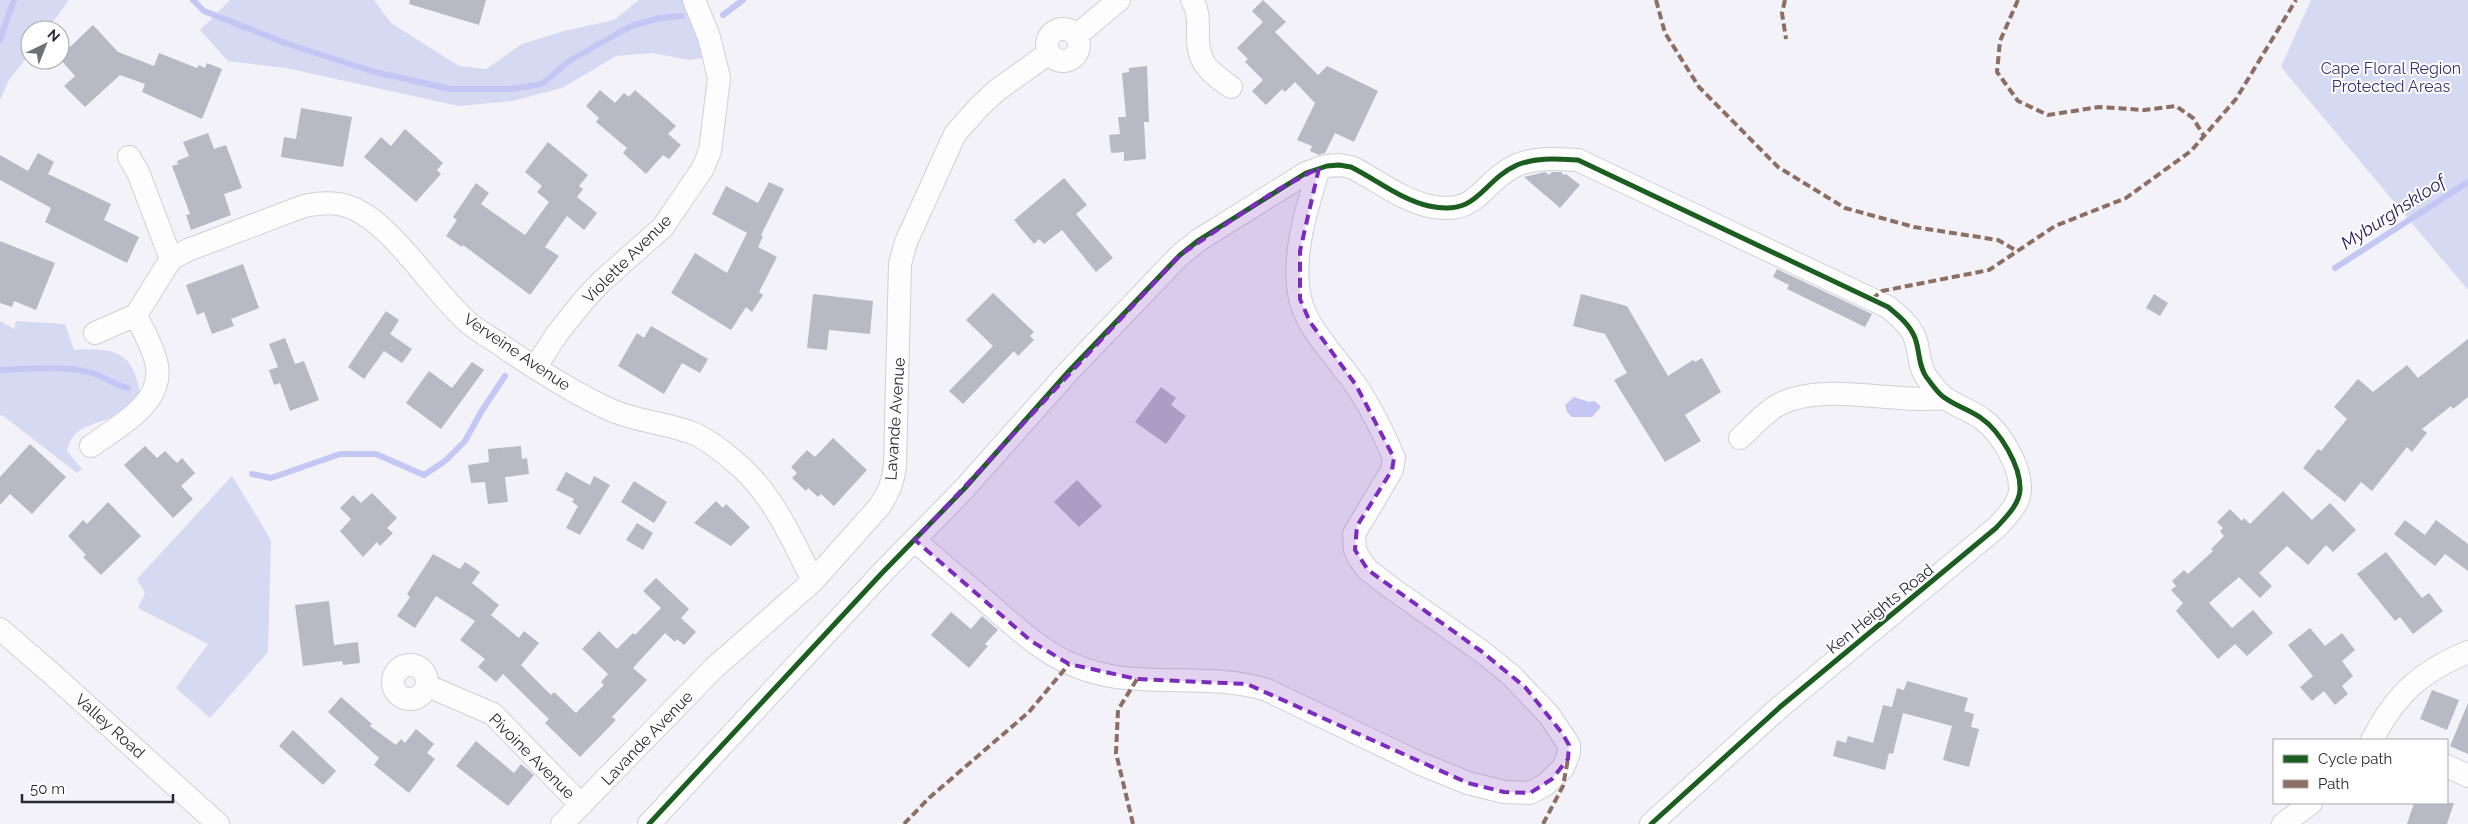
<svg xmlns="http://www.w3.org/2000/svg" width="2468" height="824" viewBox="0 0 2468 824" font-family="Raleway,sans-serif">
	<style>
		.green { fill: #d6d9f2 }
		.water { fill: #c4c7f3 }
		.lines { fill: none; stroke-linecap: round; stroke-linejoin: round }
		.stream { stroke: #c4c7f3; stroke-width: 6 }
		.building { fill: #b9b9c6 }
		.minor-casing { stroke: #cfd0d8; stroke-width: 24 }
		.minor { stroke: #fdfdfe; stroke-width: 22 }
		.quiet { stroke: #8d6e63; stroke-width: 4; stroke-dasharray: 8 4; stroke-linecap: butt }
		.cycleway-casing { stroke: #fefefe; stroke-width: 8 }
		.cycleway { stroke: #1b5e20; stroke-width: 5 }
		.marked { fill: #7b2cbf; fill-opacity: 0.2; stroke: #7b2cbf; stroke-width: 4; stroke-dasharray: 10 6; stroke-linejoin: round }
		.labels { text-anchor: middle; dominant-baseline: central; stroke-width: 4; stroke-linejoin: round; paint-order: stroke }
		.park-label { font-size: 16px; fill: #363278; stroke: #fefefe }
		.street-label { font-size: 16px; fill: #282933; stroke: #fefefe }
		.water-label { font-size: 18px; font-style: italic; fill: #231b5f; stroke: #fefefe }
	</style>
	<rect width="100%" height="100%" fill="#f2f2f8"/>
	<!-- green -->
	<path class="green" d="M0,0H69L47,30H30V53L9,80L0,100Z
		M230,0H374L391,23L459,66L486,69L522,44L564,31L614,20L639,0H694L715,56L689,60L652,53L616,56L562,88L512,101L459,106L286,68L228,61L200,30Z
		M2311,0H2468V290L2281,67Z
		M0,321L14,329L16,321L65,324L74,350C117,348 133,351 141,397C131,405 119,414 107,419C87,427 73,427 67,451L82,469L77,473L2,415L0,416Z
		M232,476L271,540L268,652L210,718L176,688L208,644L138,608L145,593L137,579Z"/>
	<!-- water -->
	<path class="water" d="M1574,397L1589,402L1595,401L1601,407L1592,417H1572L1567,412L1565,405Z"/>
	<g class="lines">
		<!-- stream -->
		<path class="stream" d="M193,0L204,11L285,43L371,71L450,89H511L542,84L569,61L631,26L660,18L682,16
			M723,15L743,0
			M0,40L14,0
			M2335,268L2468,182
			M0,370C28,369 68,365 95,374C107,378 112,384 128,388
			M252,474L271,478L340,454H376L424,475L445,461L465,441L481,412L505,376"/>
	</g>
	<!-- building -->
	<path class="building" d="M410,0H486L479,25L409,4Z
		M1263,0L1286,22L1275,32L1318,75L1327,66L1378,91L1354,142L1335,133L1325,153L1319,155L1310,151L1312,146L1297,140L1315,103L1295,82L1285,92L1282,89L1266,105L1252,91L1263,80L1245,62L1248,59L1237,48L1263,22L1252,11Z
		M93,25L118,52L154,66L159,53L197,68L199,65L205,68L207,63L222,69L202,119L142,92L145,84L120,75L85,107L64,86L75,76L60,59V36L70,47Z
		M1147,66L1149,122H1144L1146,159L1124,161V152L1111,153L1109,135L1120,134L1118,117H1126L1122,73L1129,72V68Z
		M600,90L615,103L624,93L629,97L635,90L676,126L668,134L681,145L669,159L663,155L646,174L623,153L627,148L596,122L599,118L586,106Z
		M301,108L352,117L343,167L281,157L284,137L296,139Z
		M405,129L443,163L437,170L441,174L416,202L364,157L381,137L391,146Z
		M208,133L214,149L226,145L242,188L224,194L231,215L191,230L186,215L190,214L172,166L178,164L177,161L189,156L183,142Z
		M548,142L588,175L579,186L583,189L577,197L597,213L584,230L567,216L545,247L559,256L530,295L463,245L462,247L446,236L457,220L453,217L476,183L489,193L481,204L525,235L549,202L537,192L542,186L525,172Z
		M38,153L54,162L48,174L111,204L104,220L139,237L127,263L45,222L51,208L0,180V155L28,171Z
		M1545,172L1549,175L1552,172H1561L1564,175L1566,174L1580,185L1560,208L1524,177Z
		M1064,178L1087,205L1076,214L1113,258L1096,272L1062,230L1044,244L1039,239L1034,244L1014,220Z
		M769,182L784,189L761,235L763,236L758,247L777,257L759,292L763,295L752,312L746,307L731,330L671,293L695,253L727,273L747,233L712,214L726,186L758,203Z
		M0,241L55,263L36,310L14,301L12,307L0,303Z
		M243,264L259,308L231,319L234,326L212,334L204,312L197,315L186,285Z
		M1777,269L1872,314L1865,327L1787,289L1789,285L1773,277Z
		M993,293L1034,332L1030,336L1034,340L1018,356L1014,351L963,404L949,391L993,346L966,320Z
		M813,294L873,301L870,334L829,330L827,350L807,348Z
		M1581,294L1627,306L1668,376L1693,360L1695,362L1702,358L1721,392L1685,415L1701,441L1665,462L1614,380L1627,373L1605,334L1573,326Z
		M2154,294L2168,303L2160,316L2146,308Z
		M386,311L399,320L390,334L412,349L402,363L384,351L364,379L348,367Z
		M651,326L708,359L700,373L682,363L664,394L618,366L637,333L644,338Z
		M285,338L295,364L304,361L319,400L290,411L280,383L274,385L269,370L278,367L269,344Z
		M2468,339V397L2453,409L2451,406L2422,429L2427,433L2412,452L2407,447L2372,491L2361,482L2345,502L2303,468L2318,449L2321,451L2347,419L2334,407L2358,379L2373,392L2407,365L2418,378Z
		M472,362L484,370L441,429L406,403L429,371L452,388Z
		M1161,387L1176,398L1171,405L1186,416L1166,444L1135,422Z
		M833,438L867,470L834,506L821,494L818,497L808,488L806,491L792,478L797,473L791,467L807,450L815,457Z
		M30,444L66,477L32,514L10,494L0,505V477Z
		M145,446L157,458L165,451L177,463L182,458L195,473L181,486L193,499L173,518L124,465Z
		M521,446L522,459L527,458L529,474L505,477L508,502L488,504L485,482L471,483L468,465L489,462L488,449Z
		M566,472L590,485L594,476L610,485L580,535L566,528L578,506L572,502L574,499L556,490Z
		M1077,480L1102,506L1079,527L1054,502Z
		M634,481L667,502L654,523L621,502Z
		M2283,491L2312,520L2330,503L2356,530L2333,552L2326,545L2308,565L2287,546L2259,573L2272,586L2260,598L2239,577L2209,603L2232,628L2253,610L2273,633L2247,656L2235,644L2218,659L2176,611L2183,603L2171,590L2176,586L2172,581L2184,570L2188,574L2213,551L2211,549L2224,536L2220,531L2223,528L2217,522L2230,509L2242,521L2244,518L2250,524Z
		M372,493L397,518L387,528L393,533L380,546L377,542L363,557L340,531L351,519L340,508L353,495L361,503Z
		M716,501L723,508L726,504L750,527L731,546L694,523Z
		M108,502L141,536L101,575L83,557L86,555L68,536L83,520L87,524Z
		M2405,520L2425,535L2436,520L2468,544V571L2445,554L2435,566L2394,534Z
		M637,523L653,533L643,550L626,540Z
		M2386,552L2422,598L2429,593L2443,611L2413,634L2400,617L2395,621L2357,574Z
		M433,554L460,569L465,562L480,572L472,583L499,605L491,615L519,638L524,631L539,643L521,665L551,695L554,692L576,713L604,685L601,682L608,674L582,649L599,631L617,649L633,633L635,635L661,608L643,591L656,578L689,609L681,618L696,632L684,645L677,639L675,642L665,633L633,668L647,680L612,717L616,720L580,757L545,723L549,719L503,674L496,682L478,667L485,659L460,640L475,621L436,596L415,628L397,616L410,597L407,594Z
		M329,601L334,645L358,642L360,663L343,665L342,661L303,666L295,605Z
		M951,612L971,629L982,616L998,630L985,644L988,646L969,668L931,635Z
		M2310,628L2325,646L2342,633L2355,650L2342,661L2353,676L2342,686L2348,694L2335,705L2324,691L2312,701L2300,687L2313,676L2288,645Z
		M1907,681L1968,698L1964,711L1974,714L1971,727L1979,729L1969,767L1943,760L1952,726L1903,713L1893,754L1889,753L1885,770L1833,756L1837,740L1846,743L1848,736L1873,743L1883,705L1892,707L1897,688L1904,690Z
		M2432,690L2459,700L2447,730L2420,719Z
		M341,697L372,724L370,726L396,745L401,739L405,743L416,729L434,744L427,753L435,759L409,793L374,765L379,758L328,712Z
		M2468,703V754L2450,746Z
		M293,730L336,771L323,785L279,746Z
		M476,741L514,773L521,764L534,775L508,806L456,766Z
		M2414,803H2454L2447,824H2407Z"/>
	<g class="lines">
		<defs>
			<path id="minor" d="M1192,0C1198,10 1198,19 1198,30C1196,62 1207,70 1231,87
				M1047 45a16 16 0 1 1 32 0a16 16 0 1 1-32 0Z
				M1077,35L1119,0
				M129,157L138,172L171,259
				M95,333L136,315L171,259L188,250L304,206C315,204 326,202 338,204C386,210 433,294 470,324C480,332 491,338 501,345C536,369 573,393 611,410C638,422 668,423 695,434C710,441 722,451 735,462C772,492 792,539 813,581
				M535,368L557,334L584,300L602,281L663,227L703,168L710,151L719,78L709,37L694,0
				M1740,438C1752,427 1764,413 1778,405C1821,381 1894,404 1944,398
				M91,446C117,427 163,404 157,366C154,348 143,331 136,315
				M915,540C936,560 959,578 981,597C1027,636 1053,667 1116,677C1166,684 1219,675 1267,690L1421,764L1468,783L1504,792L1530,793L1545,785L1563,768L1569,753V745L1549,715L1511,675L1481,651L1390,587L1368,570L1360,560L1355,550L1354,534L1392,470L1394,458C1383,432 1371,407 1355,384C1338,359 1306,328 1300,298C1291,256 1307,207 1319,168
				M0,629L52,674L218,824
				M393 682a17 17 0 1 1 34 0a17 17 0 1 1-34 0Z
				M428,686L493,714L581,805
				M2372,740C2396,694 2420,672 2468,652
				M2447,766L2468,776
				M562,824L714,668L813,581L879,507C889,493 893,482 895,465L900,264L906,242L955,134L978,108L996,91L1049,53
				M649,824L882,573L964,489L1069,371L1180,255L1199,240L1306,173L1327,166L1339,165L1351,167C1377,180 1400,199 1429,206C1479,217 1480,182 1517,165C1536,157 1558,159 1578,160L1888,307C1899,316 1910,325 1915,338C1920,351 1918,366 1927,378C1932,384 1938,394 1945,398C1956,406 1970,410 1981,418C2000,431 2021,466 2020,490C2019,505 2006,517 1996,528L1780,707L1651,824
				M2283,824L2311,803"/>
		</defs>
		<!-- minor casing -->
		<use href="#minor" class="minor-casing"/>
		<!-- minor -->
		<use href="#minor" class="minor"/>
		<!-- quiet -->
		<path class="quiet" d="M1656,0L1665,33L1699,87L1778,167L1845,208L1914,227L1998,240L2017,251
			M1785,0L1782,13L1786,39
			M2018,0L2000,41L1997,72L2018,101L2048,115L2099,107L2144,110L2176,106L2193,118L2204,136
			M1872,299L1882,291L1989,270L2055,226L2126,198L2191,151L2236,99L2296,0
			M904,824L929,798L1029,712L1069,664
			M1133,824L1116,753L1118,710L1137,679
			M1543,824L1563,786L1568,759"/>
		<defs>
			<path id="cycleway" d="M649,824L882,573L964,489L1069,371L1180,255L1199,240L1306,173L1327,166L1339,165L1351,167C1377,180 1400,199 1429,206C1479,217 1480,182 1517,165C1536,157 1558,159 1578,160L1888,307C1899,316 1910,325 1915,338C1920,351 1918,366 1927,378C1932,384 1938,394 1945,398C1956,406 1970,410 1981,418C2000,431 2021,466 2020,490C2019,505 2006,517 1996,528L1780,707L1651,824"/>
		</defs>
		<!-- cycleway casing -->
		<use href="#cycleway" class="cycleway-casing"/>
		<!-- cycleway -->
		<use href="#cycleway" class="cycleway"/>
	</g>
	<!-- marked area -->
	<path class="marked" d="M1319,168L1300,251V299L1310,322L1356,385L1394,458L1392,470L1357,526L1355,550L1368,570L1481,651L1525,687L1562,733L1569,745L1568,759L1552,779L1530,793L1504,792L1468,783L1247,684L1137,679L1069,664L1031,641L915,540L1180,255L1275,191Z"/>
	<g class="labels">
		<!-- park labels -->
		<g class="park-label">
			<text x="2391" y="68">Cape Floral Region<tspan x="2391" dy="18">Protected Areas</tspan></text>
		</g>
		<!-- street labels -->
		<g class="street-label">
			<text transform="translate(627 259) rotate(-45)">Violette Avenue</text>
			<text transform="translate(517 352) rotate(34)">Verveine Avenue</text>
			<text transform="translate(895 419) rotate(-86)">Lavande Avenue</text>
			<text transform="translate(1880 609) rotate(-39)">Ken Heights Road</text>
			<text transform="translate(110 726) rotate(42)">Valley Road</text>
			<text transform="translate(647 738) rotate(-46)">Lavande Avenue</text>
			<text transform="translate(532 756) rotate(45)">Pivoine Avenue</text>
		</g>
		<!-- water labels -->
		<g class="water-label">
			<text transform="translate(2393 212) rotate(-33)">Myburghskloof</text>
		</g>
	</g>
	<!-- legend -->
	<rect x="2273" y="739" width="175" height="65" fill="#fefefe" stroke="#a8a9ad"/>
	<rect x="2283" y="755" width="25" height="8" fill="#1b5e20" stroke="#a8a9ad"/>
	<text x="2318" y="764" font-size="15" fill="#282933">Cycle path</text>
	<rect x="2283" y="780" width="25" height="8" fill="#8d6e63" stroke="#a8a9ad"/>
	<text x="2318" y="789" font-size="15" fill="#282933">Path</text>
	<!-- north arrow -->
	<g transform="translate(45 45) rotate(43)"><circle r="24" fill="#fefefe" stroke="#a8a9ad"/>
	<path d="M0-4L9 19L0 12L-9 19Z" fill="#6f6f78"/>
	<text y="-8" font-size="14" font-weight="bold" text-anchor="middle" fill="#282933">N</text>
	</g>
	<!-- scale -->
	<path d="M22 794v8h151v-8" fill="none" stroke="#282933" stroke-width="2.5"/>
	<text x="30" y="794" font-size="15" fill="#282933" stroke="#fefefe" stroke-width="4" paint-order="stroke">50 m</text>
</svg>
